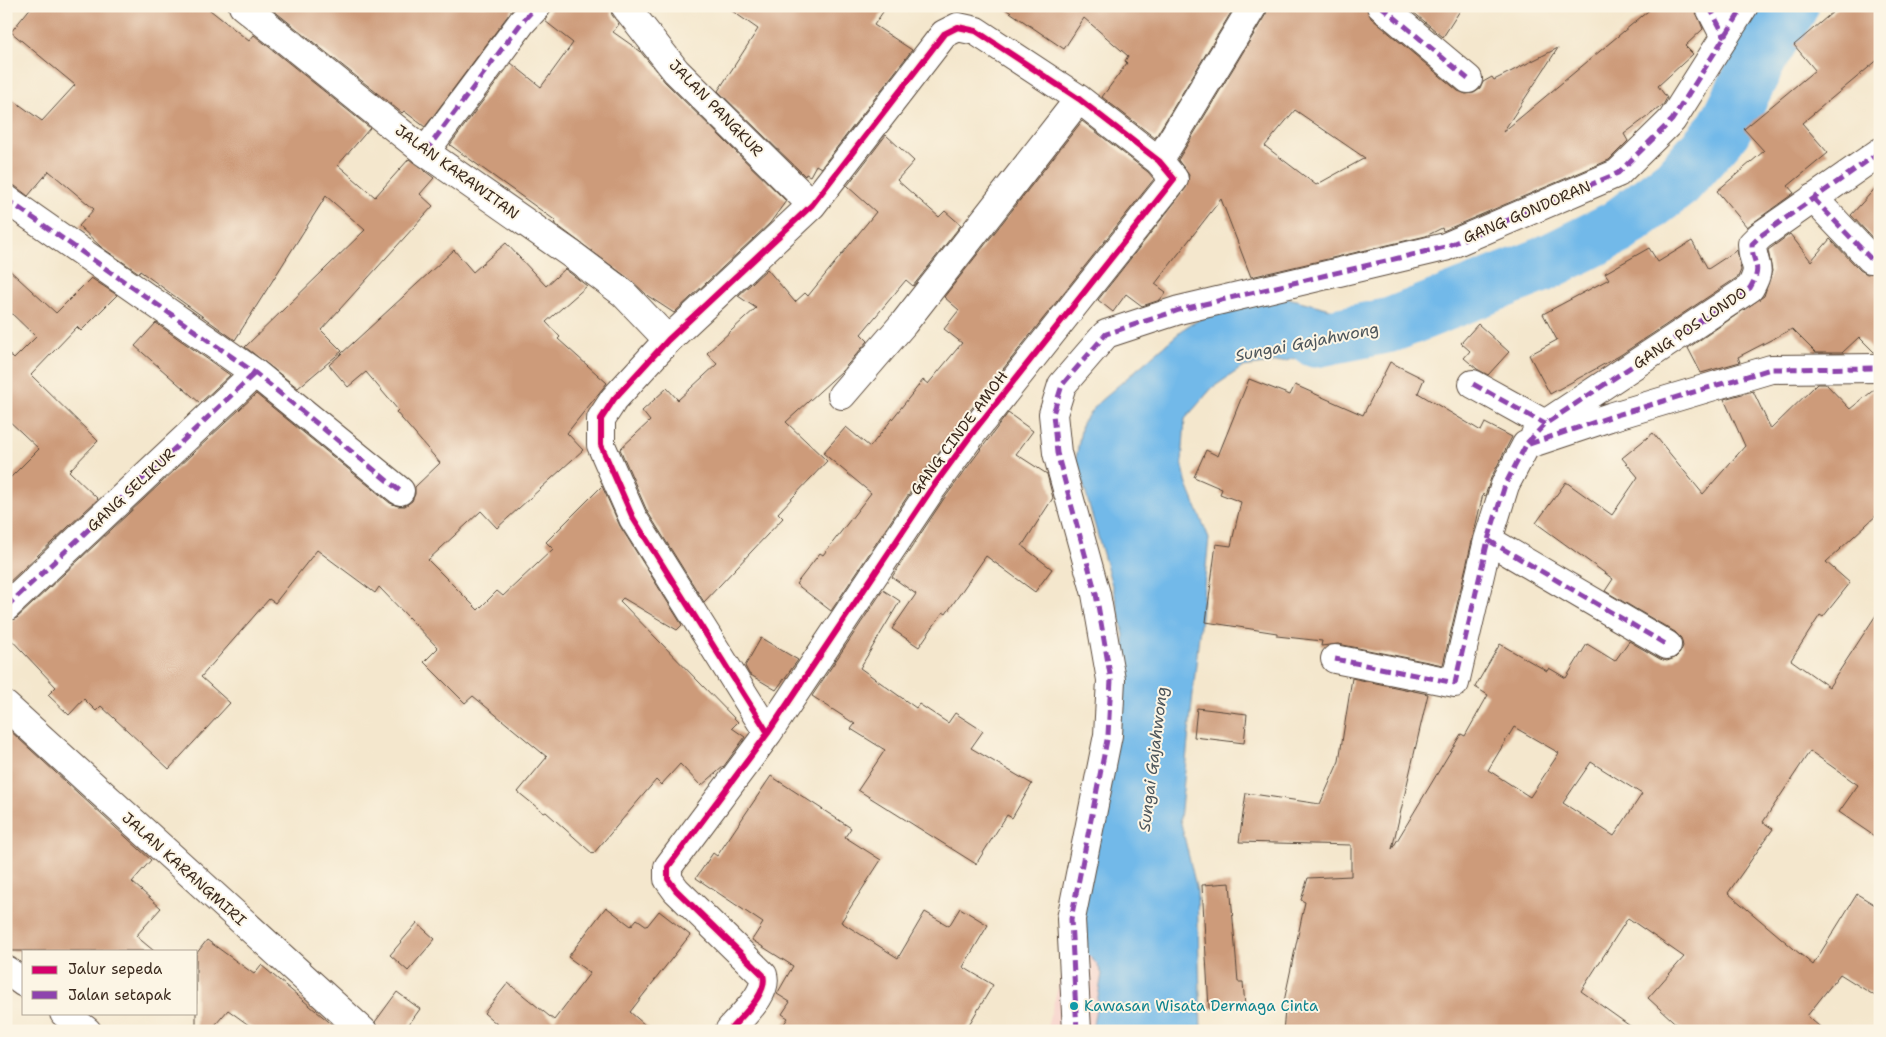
<svg xmlns="http://www.w3.org/2000/svg" width="1886" height="1037" viewBox="0 0 1886 1037" font-family="'Shantell Sans',sans-serif">
	<style>
		.built { fill: #f7d0ca }
		.water { fill: #72b9e9; stroke: #567284 }
		.lines { fill: none; stroke-linecap: round; stroke-linejoin: round }
		.river { stroke: #72b9e9; stroke-width: 55 }
		.building { fill: #cd9b7a; fill-rule: evenodd }
		.minor-casing { stroke: #574638; stroke-width: 30 }
		.minor { stroke: #fff; stroke-width: 28 }
		.quiet { stroke: #8e44ad; stroke-width: 5; stroke-dasharray: 10 5; stroke-linecap: butt }
		.cycleway-casing { stroke: #fcf5e5; stroke-width: 9 }
		.cycleway { stroke: #d6006c; stroke-width: 6 }
		.culture-dot { fill: #0f9aa8; stroke: #fcf5e5; stroke-width: 2 }
		.labels { text-anchor: middle; dominant-baseline: central; stroke-width: 4; stroke-linejoin: round; paint-order: stroke }
		.street-label { font-size: 15px; fill: #3b2a1e; stroke: #fcf5e5 }
		.culture-label { font-size: 15px; fill: #0d838f; stroke: #fcf5e5; text-anchor: start }
		.water-label { font-size: 16px; font-style: italic; fill: #4c555b; stroke: #fcf5e5 }
	</style>
	<rect width="100%" height="100%" fill="#fcf5e5"/>
	<filter id="ink" filterUnits="userSpaceOnUse"><feTurbulence type="fractalNoise" baseFrequency=".02" numOctaves="2"/><feDisplacementMap in="SourceGraphic" scale="10" xChannelSelector="R" yChannelSelector="G"/><feConvolveMatrix kernelMatrix="1 2 1 2 8 2 1 2 1" color-interpolation-filters="sRGB"/></filter>
	<filter id="wash" filterUnits="userSpaceOnUse"><feTurbulence type="fractalNoise" baseFrequency=".0096" numOctaves="4" result="noise"/><feDisplacementMap in="SourceGraphic" scale="20" xChannelSelector="R" yChannelSelector="G"/><feGaussianBlur stdDeviation="1.12" result="paint"/><feColorMatrix in="noise" values="0 0 0 0 0 0 0 0 0 0 0 0 0 0 0 0 0 1.4 0 .05"/><feComposite in="paint" operator="in"/></filter>
	<g filter="url(#wash)">
		<rect width="100%" height="100%" fill="#f4e7cd"/>
		<!-- built -->
		<path class="built" d="M1080,947L1097,964L1102,974L1092,1031H1046L1060,980Z"/>
		<!-- water -->
		<path class="water" d="M1277,295L1391,325L1286,361L1243,367L1212,388L1185,419L1182,462L1187,485L1209,538L1180,819L1197,891L1201,1031H1092L1102,974L1097,964L1080,947L1079,927L1126,672L1124,635L1115,596L1076,459L1082,423L1099,402L1186,327L1234,301Z"/>
		<g class="lines">
			<!-- river -->
			<path class="river" d="M1315,340L1391,325L1540,266L1618,227L1677,182L1724,129L1762,54L1791,6"/>
		</g>
		<g id="blocks">
			<!-- building -->
			<path class="building" d="M32,6H205L249,41L254,35L370,128L338,165L375,197L409,159L434,178L420,194L433,206L321,330L342,351L298,388L245,347L365,230L326,196L235,340L140,271L139,273L101,247L79,226L94,209L49,171L28,196L15,186L6,184V95L42,121L75,85L11,32Z
				M276,6H515L425,127L404,111L402,113L273,10Z
				M552,6H610L612,15L619,24L613,32L640,51L665,82L786,201L770,223L674,313L648,296L632,281L554,223L556,221L450,145L511,63L541,87L573,43L545,21Z
				M725,6H887L874,25L912,50L821,168L816,165L810,176L806,174L805,176L718,91L758,29Z
				M1001,6H1235L1155,138L1102,97L1127,63L1125,61L1128,56L1084,18L1064,49Z
				M1269,6H1366L1371,18L1458,91L1466,94L1474,93L1480,89L1483,82L1492,77L1494,80L1558,48L1503,132L1654,6H1694L1703,29L1685,46L1693,54L1658,86L1667,98L1663,105L1624,134L1628,141L1609,160L1443,231L1442,228L1426,236L1251,277L1221,199L1155,284L1166,292L1160,300L1142,306L1126,294L1113,312L1098,300L1186,188L1189,175L1178,160L1266,14ZM1295,110L1365,158L1316,185L1265,146Z
				M1406,6H1463L1443,37Z
				M1840,6H1880V58L1802,123L1828,153L1788,186L1794,193L1747,227L1717,191L1764,151L1744,129L1815,70L1794,45Z
				M1082,121L1148,172L1154,179L961,422L917,482L831,611L796,584L820,553L823,555L871,493L823,453L846,427L870,447L923,380L928,384L962,343L944,329L959,310L944,297Z
				M886,135L914,161L897,180L939,217L945,211L961,225L913,286L906,280L861,334L868,341L842,371L786,422L827,461L778,513L783,518L704,602L647,511L620,449L650,421L642,411L667,388L678,400L717,364L707,353L756,308L738,296L767,269L795,302L805,293L808,296L876,212L847,186Z
				M1880,183V246L1851,215Z
				M1790,234L1811,261L1830,239L1860,270L1867,274L1880,271V352H1874L1859,337L1842,353H1816L1792,329L1738,357L1740,362L1701,373L1688,348L1764,296L1772,271L1768,250Z
				M1692,241L1708,269L1737,250L1741,270L1738,277L1619,356L1550,394L1529,355L1557,340L1543,314L1609,279L1605,273L1649,248L1658,262Z
				M506,243L546,286L565,269L587,286L546,322L560,337L558,339L607,383L567,433L583,450L497,528L481,511L428,560L478,610L497,591L503,596L553,549L546,542L602,486L620,526L682,625L677,630L623,598L620,601L738,722L732,728L745,737L724,766L701,786L680,764L661,785L656,780L593,854L546,812L544,813L518,792L547,757L473,696L465,703L424,662L438,648L379,587L375,593L317,550L275,603L269,599L201,677L230,703L169,769L101,706L96,711L84,699L69,715L48,695L56,687L6,634V622L17,618L256,394L390,503L398,506H405L412,501L415,494V487L440,463L396,412L398,410L366,372L348,387L329,365L454,250L473,272Z
				M6,267L56,313L91,278L117,295L81,331L77,327L31,375L98,441L69,471L98,499L6,585V482L39,449L6,418V351L14,359L36,337L6,308Z
				M156,323L230,375L200,403L135,346Z
				M1478,324L1509,352L1488,375L1477,369L1464,358L1470,351L1461,343Z
				M1390,362L1424,379L1418,393L1481,431L1485,423L1512,437L1491,478L1485,496L1483,494L1443,665L1338,644L1321,646L1322,641L1277,636V633L1206,622L1216,544L1231,546L1241,502L1220,494L1222,489L1194,477L1206,450L1218,456L1249,379L1290,395L1295,385L1363,415Z
				M1817,384H1826L1850,409L1880,385V512L1826,562L1850,583L1823,617L1820,615L1791,660L1829,687L1880,609V840L1839,812L1858,785L1810,751L1763,822L1773,829L1728,893L1813,965L1857,894L1880,908V999L1840,974L1807,1016L1825,1031H1684L1648,998L1684,957L1628,918L1581,991L1637,1031H1283L1285,1011H1282L1305,902L1301,900L1308,878L1351,876V845L1239,842L1246,793L1320,804L1339,761L1352,678L1428,694L1392,849L1461,734L1465,736L1488,695L1475,687L1500,644L1547,671L1549,668L1566,678L1587,644L1615,661L1629,641L1660,659L1667,661L1675,658L1680,653L1683,646L1681,638L1675,632L1605,591L1613,579L1536,523L1566,482L1612,515L1638,477L1622,458L1653,433L1703,494L1745,446L1724,399L1753,391L1771,429ZM1514,727L1559,753L1530,797L1488,770ZM1591,762L1642,794L1614,836L1563,803Z
				M1008,413L1033,431L1016,454L1047,474L1053,498L1022,546L1052,569L1035,592L986,556L946,614L943,612L919,647L892,629L916,594L892,577L943,500Z
				M883,590L900,601L860,668L916,708L919,704L948,723L955,713L983,731L971,748L1032,784L1012,818L1007,815L976,864L858,790L885,750L851,729L855,724L812,696Z
				M761,638L798,660L776,690L749,674L745,666Z
				M1197,708L1247,714L1244,743L1194,737Z
				M6,727L151,860L132,882L161,908L136,936L154,951H6Z
				M771,776L851,828L845,837L881,860L841,922L898,958L925,912L949,926L960,908L988,925L963,967L993,985L965,1031H779L788,1018L782,1014L790,1002L777,994L793,966L752,940L763,923L696,878L713,853L717,856Z
				M1230,883L1238,982H1243L1245,1006L1209,1009L1202,885Z
				M606,907L631,926L637,919L647,926L659,911L690,935L630,1012L652,1031H505L484,1013L508,983L554,1020L590,973L568,957Z
				M417,923L435,939L408,971L390,955Z
				M207,940L254,974L261,965L340,1031H257L228,1010L210,1031H196V954Z
				M397,992L420,1009L404,1031H378L375,1022Z"/>
		</g>
	</g>
	<g filter="url(#ink)">
		<use href="#blocks" fill-opacity="0" stroke="#574638" stroke-width="1"/>
		<g class="lines">
			<defs>
				<path id="minor" d="M243,6L425,152L571,254L623,293L668,340
					M625,6L676,71L812,205
					M1381,6L1468,79
					M1709,6L1725,37
					M425,152L522,22L537,6
					M1159,161L1253,6
					M1813,198L1871,259
					M6,199L255,373L400,491
					M1473,384L1545,424
					M842,395L904,323L1079,99
					M1535,435L1545,424L1750,288C1764,264 1752,267 1752,244L1760,236L1880,152
					M1488,540L1667,645
					M6,607L255,373
					M1335,659L1455,683L1488,540L1505,485L1526,445L1610,417L1771,369L1880,368
					M6,706L363,1031
					M6,970L24,983
					M64,1013L87,1031
					M729,1031C740,1017 769,994 763,975L676,890L668,879V867L768,733L930,491L974,431L1174,179L1159,161L1079,99L976,31L958,27L944,34L812,205L668,340L614,399L601,419V445L633,518L768,733
					M1077,1031L1071,919L1108,735L1111,680L1096,594L1057,453L1053,414L1062,385L1106,334L1179,310L1445,247L1618,173L1672,120L1744,6"/>
			</defs>
			<!-- minor casing -->
			<use href="#minor" class="minor-casing"/>
			<!-- minor -->
			<use href="#minor" class="minor"/>
			<!-- quiet -->
			<path class="quiet" d="M1381,6L1468,79
				M1709,6L1725,37
				M425,152L522,22L537,6
				M1813,198L1871,259
				M6,199L255,373L400,491
				M1473,384L1545,424
				M1527,443L1545,424L1750,288C1764,264 1752,267 1752,244L1760,236L1880,152
				M1488,540L1667,645
				M6,607L255,373
				M1335,659L1455,683L1488,540L1505,485L1526,445L1610,417L1771,369L1880,368
				M1077,1031L1071,919L1108,735L1111,680L1096,594L1057,453L1053,414L1062,385L1106,334L1179,310L1445,247L1618,173L1672,120L1744,6"/>
			<defs>
				<path id="cycleway" d="M729,1031C740,1017 769,994 763,975L676,890L668,879V867L768,733L930,491L974,431L1174,179L1159,161L1079,99L976,31L958,27L944,34L812,205L668,340L614,399L601,419V445L633,518L768,733"/>
			</defs>
			<!-- cycleway casing -->
			<use href="#cycleway" class="cycleway-casing"/>
			<!-- cycleway -->
			<use href="#cycleway" class="cycleway"/>
		</g>
	</g>
	<!-- markers -->
	<circle class="culture-dot" cx="1074" cy="1006" r="5"/>
	<g class="labels">
		<!-- street labels -->
		<g class="street-label">
			<text transform="translate(716 108) rotate(46)">JALAN PANGKUR</text>
			<text transform="translate(457 172) rotate(36)">JALAN KARAWITAN</text>
			<text transform="translate(1527 212) rotate(-23)">GANG GONDORAN</text>
			<text transform="translate(1690 328) rotate(-34)">GANG POS LONDO</text>
			<text transform="translate(959 433) rotate(-53)">GANG CINDE AMOH</text>
			<text transform="translate(131 490) rotate(-43)">GANG SELIKUR</text>
			<text transform="translate(184 869) rotate(42)">JALAN KARANGMIRI</text>
		</g>
		<!-- culture labels -->
		<g class="culture-label">
			<text x="1084" y="1006">Kawasan Wisata Dermaga Cinta</text>
		</g>
		<!-- water labels -->
		<g class="water-label">
			<text transform="translate(1307 342) rotate(-11)">Sungai Gajahwong</text>
			<text transform="translate(1153 759) rotate(-83)">Sungai Gajahwong</text>
		</g>
	</g>
	<!-- margin -->
	<rect width="1886" height="1037" fill="none" stroke="#fcf5e5" stroke-width="25"/>
	<!-- legend -->
	<rect x="22" y="950" width="175" height="65" fill="#fcf5e5" stroke="#afa495"/>
	<rect x="32" y="966" width="25" height="8" fill="#d6006c" stroke="#afa495"/>
	<text x="68" y="974" font-size="15" fill="#3b2a1e">Jalur sepeda</text>
	<rect x="32" y="991" width="25" height="8" fill="#8e44ad" stroke="#afa495"/>
	<text x="68" y="1000" font-size="15" fill="#3b2a1e">Jalan setapak</text>
</svg>
